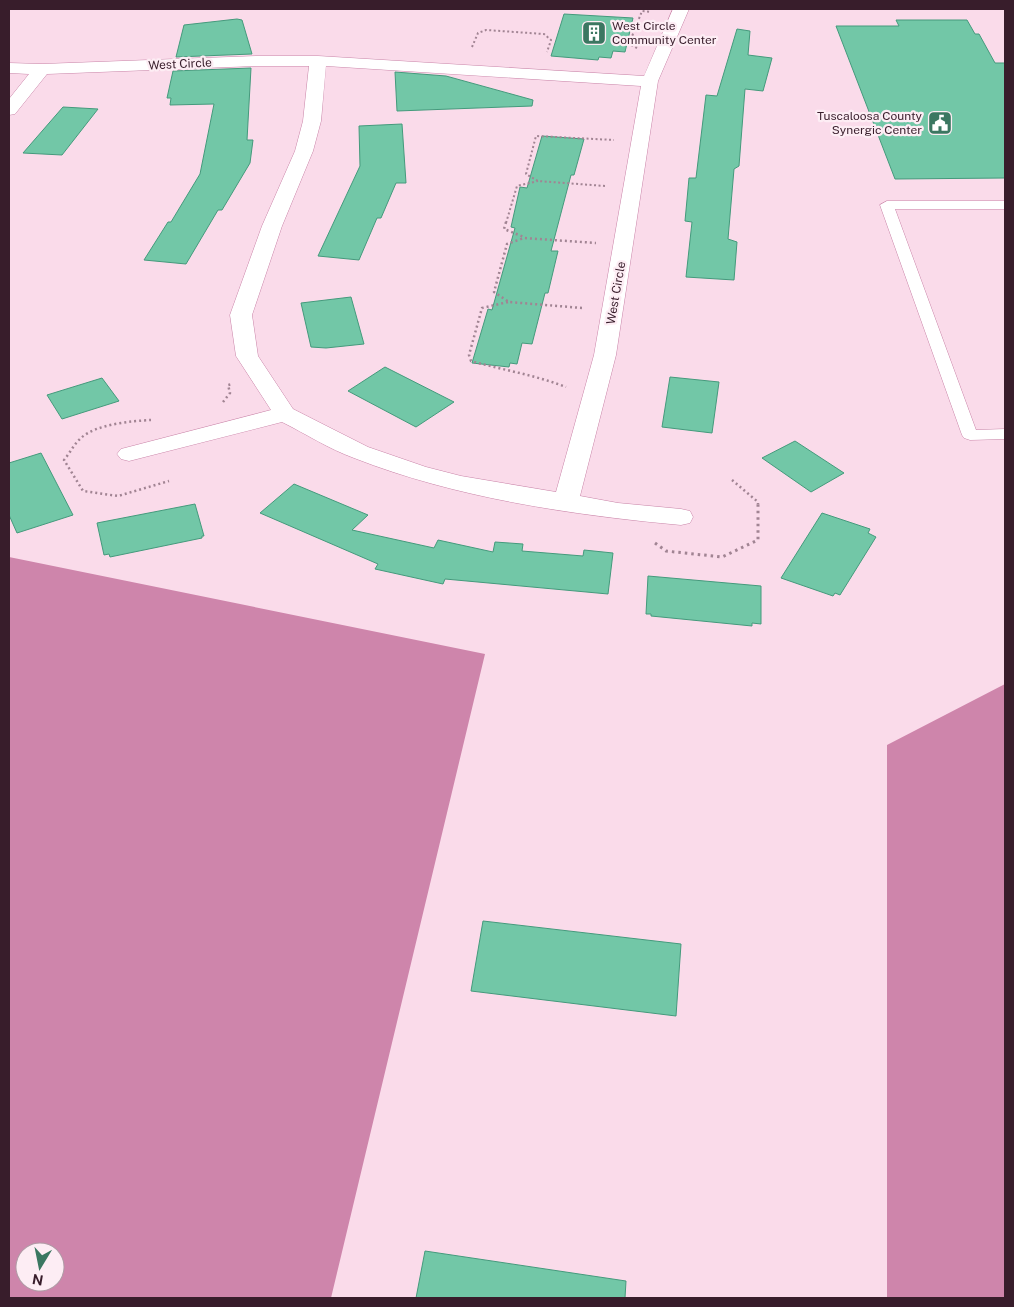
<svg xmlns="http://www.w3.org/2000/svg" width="1014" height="1307" viewBox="0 0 1014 1307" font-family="'Public Sans',sans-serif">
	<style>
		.forest { fill: #ce85ab; fill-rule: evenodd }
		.building { fill: #72c7a7; stroke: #449a7c }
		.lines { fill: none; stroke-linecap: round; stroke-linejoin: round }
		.lane-casing { stroke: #c984a8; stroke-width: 1 }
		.street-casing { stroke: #c984a8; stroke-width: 1 }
		.path-far2 { stroke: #a18493; stroke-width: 2; stroke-dasharray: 2 2.5; stroke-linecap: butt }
		.path-far1 { stroke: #a18493; stroke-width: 2.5; stroke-dasharray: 2 3; stroke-linecap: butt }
		.path { stroke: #a18493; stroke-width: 3; stroke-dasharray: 2.5 4; stroke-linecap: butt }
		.lane { fill: #fff; fill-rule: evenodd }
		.street { fill: #fff; fill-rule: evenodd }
		.labels { text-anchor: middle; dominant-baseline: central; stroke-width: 4.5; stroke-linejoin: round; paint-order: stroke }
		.far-poi-label { font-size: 12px; fill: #381d2b; stroke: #fdedf4; text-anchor: start }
		.far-street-label { font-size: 12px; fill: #381d2b; stroke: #fdedf4 }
	</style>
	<rect width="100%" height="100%" fill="#fadbea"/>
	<!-- forest -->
	<path class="forest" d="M9,557L485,654L331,1298H9ZM25,1252H55V1282H25Z
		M1005,684V1298H887V745Z"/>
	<!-- building -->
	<path class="building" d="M564,14L633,18L625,52L613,51L611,58L599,57L598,60L551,56Z
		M237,19L242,20L252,54L176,57L184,25Z
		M896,20H967L975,34H979L995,63H1005V178L895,179L836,26H899Z
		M737,29L750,31L748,55L772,58L763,91L745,89L739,166L734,169L728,239L737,242L734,280L686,277L692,222L685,221L689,178H696L706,95L717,96Z
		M251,68L247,140H253L250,163L222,210H218L186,264L144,260L168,222H171L200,174L214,104L170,105L171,98H167L173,71Z
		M395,72L446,76L533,100L532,106L397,111Z
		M63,107L98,109L62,155L23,153Z
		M402,124L406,183H396L381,218H377L359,260L318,256L360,166L359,126Z
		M542,136L584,139L574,175H571L551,251H558L548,293H545L532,344L522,343L517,364L510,363L509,367L472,363L488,309L492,310L515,228L511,227L520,187L527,188Z
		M351,297L364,344L326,348L311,347L301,303Z
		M385,367L454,402L416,427L348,391Z
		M670,377L719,382L712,433L662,427Z
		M102,378L119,401L62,419L47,395Z
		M795,441L844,473L811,492L762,458Z
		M41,453L73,515L17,533L9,515V463Z
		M294,484L368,515L352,530L434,548L438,540L493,552L495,542L523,544L522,551L583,556L584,550L613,553L608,594L445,579L443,584L375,569L378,564L260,513Z
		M195,504L204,536H202V538L110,557L109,554L104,555L97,523Z
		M822,513L870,529L868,533L876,537L840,595L835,593L833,596L781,578Z
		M648,576L761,586V624L752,623V626L651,616V614H646Z
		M483,921L681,944L676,1016L471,991Z
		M425,1251L626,1281L625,1298H416Z"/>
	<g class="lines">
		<defs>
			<path id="lane" d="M887,201H1005V209H895L976,430L1005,429V439L970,440L964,438L962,435L880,205Z"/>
			<path id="street" d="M673,9H689L658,81L616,355L580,496L618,503L681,509L690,511L693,517L690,523L681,525C572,515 456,498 354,458C329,449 306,434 282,422L129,461L121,459L117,454L121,449L271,410L236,356L230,315L262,226L295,151L303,121L309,66H256L47,74L15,114L9,115V99L29,74L9,73V63L42,64L256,56H318L644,76ZM326,66L641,86L594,355L556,492L461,476L426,467L368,447L293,409L258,356L252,315L282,226L313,151L321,121Z"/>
		</defs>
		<!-- lane casing -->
		<use href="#lane" class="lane-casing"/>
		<!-- street casing -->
		<use href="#street" class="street-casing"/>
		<!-- path-far2 -->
		<path class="path-far2" d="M472,47L478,33L486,30L544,34L551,40L547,52
			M637,48L629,44L642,11L651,12
			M605,186L538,181L526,174L536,136L614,140
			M506,223L517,186L538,181"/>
		<!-- path-far1 -->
		<path class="path-far1" d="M506,222L504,229L524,237
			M508,302L482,308L469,355L471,361C503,370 535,375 566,387
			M582,308L509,302L494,292L507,244L524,238L596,243
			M223,402L230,393L228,385L232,384
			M151,420C132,421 96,424 81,438C74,444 70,453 64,460L83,491L118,496L169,481
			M732,480L758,502V504"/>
		<!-- path -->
		<path class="path" d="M655,543L666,551L722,557L758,540V503"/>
		<!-- lane -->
		<use href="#lane" class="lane"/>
		<!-- street -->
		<use href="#street" class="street"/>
	</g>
	<!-- icons -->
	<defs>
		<symbol id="building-square" viewBox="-11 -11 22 22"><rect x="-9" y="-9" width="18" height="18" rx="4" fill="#3b7761" stroke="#fdedf4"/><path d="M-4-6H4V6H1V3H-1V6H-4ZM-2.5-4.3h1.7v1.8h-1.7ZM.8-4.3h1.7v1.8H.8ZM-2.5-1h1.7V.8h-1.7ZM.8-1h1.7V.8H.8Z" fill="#fff"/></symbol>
		<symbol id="civic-square" viewBox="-11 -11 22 22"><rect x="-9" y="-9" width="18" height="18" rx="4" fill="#3b7761" stroke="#fdedf4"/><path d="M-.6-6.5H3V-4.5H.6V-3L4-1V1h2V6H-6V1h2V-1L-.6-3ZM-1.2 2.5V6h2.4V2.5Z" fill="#fff"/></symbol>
	</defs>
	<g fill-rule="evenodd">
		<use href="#building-square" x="580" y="19" width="28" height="28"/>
		<use href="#civic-square" x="926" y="109" width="28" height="28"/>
	</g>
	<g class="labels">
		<!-- far-poi labels -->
		<g class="far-poi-label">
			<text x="612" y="26">West Circle<tspan x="612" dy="14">Community Center</tspan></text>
			<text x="922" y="116" text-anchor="end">Tuscaloosa County<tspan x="922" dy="14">Synergic Center</tspan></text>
		</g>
		<!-- far-street labels -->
		<g class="far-street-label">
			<text transform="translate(180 64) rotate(-3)">West Circle</text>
			<text transform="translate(616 293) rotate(-80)">West Circle</text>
		</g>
	</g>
	<!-- border -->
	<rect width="1014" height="1307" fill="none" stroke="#381d2b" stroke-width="20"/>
	<!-- north arrow -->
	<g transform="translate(40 1267) rotate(190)"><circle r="24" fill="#fdedf4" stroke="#ae9aa4"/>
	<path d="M0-4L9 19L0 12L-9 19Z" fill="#3b7761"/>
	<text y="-8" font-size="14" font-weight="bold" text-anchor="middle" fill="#381d2b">N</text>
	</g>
</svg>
